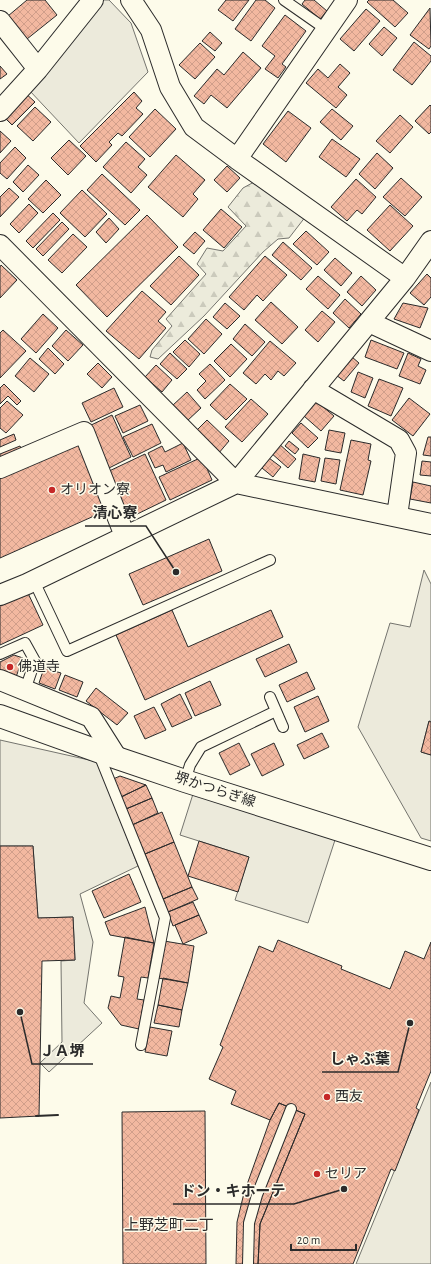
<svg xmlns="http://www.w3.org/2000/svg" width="431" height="1264" viewBox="0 0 431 1264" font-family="'Alegreya Sans','Noto Sans JP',sans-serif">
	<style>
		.forest { fill: url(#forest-firs); stroke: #74746e }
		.parking { fill: #eceadb; stroke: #74746e }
		.building { fill: url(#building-cross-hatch); stroke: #2b2b2b }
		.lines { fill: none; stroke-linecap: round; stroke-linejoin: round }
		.lane-casing { stroke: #2b2b2b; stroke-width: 12 }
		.street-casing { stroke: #2b2b2b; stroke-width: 22 }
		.primary-casing { stroke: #2b2b2b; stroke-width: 24 }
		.lane { stroke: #fdfbea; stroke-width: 10 }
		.street { stroke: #fdfbea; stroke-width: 20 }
		.primary { stroke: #fdfbea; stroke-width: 22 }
		.wall { stroke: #2b2b2b; stroke-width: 2 }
		.poi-dot { fill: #c62828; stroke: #fdfbea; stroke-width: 1.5 }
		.labels { text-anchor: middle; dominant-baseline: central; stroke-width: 3; stroke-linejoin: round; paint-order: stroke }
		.poi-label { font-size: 14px; fill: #2b2b2b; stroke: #fdfbea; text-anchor: start }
		.street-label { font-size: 14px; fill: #2b2b2b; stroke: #fdfbea }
		.neighbourhood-label { font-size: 15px; fill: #2b2b2b; stroke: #fdfbea }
		.leader { fill: none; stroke: #2b2b2b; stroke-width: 1.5 }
		.callout-dot { fill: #2b2b2b; stroke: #fdfbea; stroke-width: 1.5 }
		.callout-label { font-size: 15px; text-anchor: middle; font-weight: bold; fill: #2b2b2b; stroke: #fdfbea; stroke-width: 3; stroke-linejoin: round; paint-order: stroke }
	</style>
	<defs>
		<pattern id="forest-firs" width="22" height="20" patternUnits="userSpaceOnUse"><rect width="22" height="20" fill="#ecebdb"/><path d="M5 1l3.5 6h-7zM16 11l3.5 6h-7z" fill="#cbcabc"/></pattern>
		<pattern id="building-cross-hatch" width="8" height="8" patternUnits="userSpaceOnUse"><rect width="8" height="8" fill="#f2b8a0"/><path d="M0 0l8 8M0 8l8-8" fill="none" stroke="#d09e8a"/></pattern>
	</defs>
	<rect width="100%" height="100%" fill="#fdfbea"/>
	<!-- forest -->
	<path class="forest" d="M254,182L306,216L289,238L278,239L263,252L204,316L158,359L150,357L152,350L172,326L166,319L206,274L197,264L207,248L223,251L246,226L228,207L243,188Z"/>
	<!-- parking -->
	<path class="parking" d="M102,0H109L131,23L148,72L79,143L29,90Z
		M424,570L431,584V722L429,721L421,752L431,755V841L421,838L358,727L390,623L410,627Z
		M0,740L98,762L138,866L80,894L93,942L84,1003L102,1023L49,1072L40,1063L62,1042L61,961L75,960L73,917L38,918L33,846H0Z
		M193,794L335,840L308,923L235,900L249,857L180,835Z
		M431,1082V1264H356Z"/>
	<!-- building -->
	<path class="building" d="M27,0H45L57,15L27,39L8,16Z
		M226,0H249L233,21L218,10Z
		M256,0H265L275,8L251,41L235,29Z
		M305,0H314L327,11L320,19L302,4Z
		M369,0H393L408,13L395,27L367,2Z
		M430,8L431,46L429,49L410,35Z
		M366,9L380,21L354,51L340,39Z
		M285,15L306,31L282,64L286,67L278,78L265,69L275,56L262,46Z
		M384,27L397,38L382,56L369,44Z
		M210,32L222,43L215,51L202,41Z
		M414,42L431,56V61L412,85L393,70Z
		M200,43L215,57L195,79L179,65Z
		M243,52L261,68L227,108L211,95L204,104L194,96L217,69L224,75Z
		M340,64L350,73L338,87L347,95L336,108L306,83L318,69L328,78Z
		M0,66L7,74L0,79Z
		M23,91L35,102L12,125L1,114Z
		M134,92L142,101L136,108L143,114L122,136L118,133L109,142L112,145L96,162L80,146Z
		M430,105L431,106V132L429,134L415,121Z
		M35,107L51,122L33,141L17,126Z
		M155,109L176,129L150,157L129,137Z
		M332,109L353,126L341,140L320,122Z
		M288,111L311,128L286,162L263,144Z
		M400,115L413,127L390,153L376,141Z
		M0,131L11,141L0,153Z
		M332,139L360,159L346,177L319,157Z
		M69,140L86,156L68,175L51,158Z
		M126,142L145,159L138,167L147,175L131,193L103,167Z
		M15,147L26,158L7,179L0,173V163Z
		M377,153L393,168L375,189L359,174Z
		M176,155L205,180L193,194L198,199L183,217L148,187Z
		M28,165L39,175L23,192L13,182Z
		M227,166L240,178L227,192L214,180Z
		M102,174L140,210L125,225L87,190Z
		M401,178L422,197L405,216L383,197Z
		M356,179L376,197L362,214L357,210L347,221L331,207Z
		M46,180L61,195L43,213L28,199Z
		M9,188L19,197L0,217V197Z
		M82,190L107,214L85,237L60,213Z
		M29,204L38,213L19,233L10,224Z
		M390,205L413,226L390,251L367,230Z
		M221,209L242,227L224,248L203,230Z
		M53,213L60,220L33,248L26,241Z
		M147,215L178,247L107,317L76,285Z
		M109,218L119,229L106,243L96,232Z
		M62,222L69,229L43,256L36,249Z
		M306,231L329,252L317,265L293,244Z
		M195,232L205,241L194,254L183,245Z
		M73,234L87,247L62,273L48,260Z
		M283,242L312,268L301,280L272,255Z
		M179,256L199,275L171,305L150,286Z
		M265,256L287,275L263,301L257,295L244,310L229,297Z
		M335,258L352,273L341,286L324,270Z
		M1,265L17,280L0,298V267Z
		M427,274L431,278V297L424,305L410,293Z
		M318,276L340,295L328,309L306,289Z
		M361,276L376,290L362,306L347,292Z
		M142,291L166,312L158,321L166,328L139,359L106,331Z
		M345,299L361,314L349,328L333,313Z
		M271,302L298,327L282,344L255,320Z
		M225,303L240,316L227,329L213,317Z
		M403,303L428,308L420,328L394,319Z
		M322,311L335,322L318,342L305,330Z
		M43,314L58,328L36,353L21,339Z
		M206,319L222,334L204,354L188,339Z
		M245,324L265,342L252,356L233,339Z
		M3,330L26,351L0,378V333Z
		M66,330L83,345L68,361L52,346Z
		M185,340L200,354L189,367L173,352Z
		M371,340L404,353L397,369L365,357Z
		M270,341L296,363L284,376L278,371L271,380L265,374L256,384L243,373Z
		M231,344L247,359L230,377L214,361Z
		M48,348L64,364L55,374L39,359Z
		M170,353L187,369L177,379L160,364Z
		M408,353L421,359L418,366L426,370L420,384L399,376Z
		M352,357L359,363L344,381L336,375Z
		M30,358L49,374L34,392L15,376Z
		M98,363L112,377L102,388L87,374Z
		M210,364L225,380L205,399L197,390L206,381L199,374Z
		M156,365L172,380L162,392L145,377Z
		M358,372L373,378L365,398L351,392Z
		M379,379L403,388L391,416L368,406Z
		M4,384L21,401L17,405L8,396L0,404V388Z
		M230,384L247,399L226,420L210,405Z
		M114,388L123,407L91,422L82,403Z
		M187,392L201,408L187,421L172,406Z
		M409,398L430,414L413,436L392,420Z
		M251,399L268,414L242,442L225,427Z
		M7,401L23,415L6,433L0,428V408Z
		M316,401L334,416L321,431L304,416Z
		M140,405L148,421L123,433L115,416Z
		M112,415L131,457L105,470L85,428Z
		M207,420L229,441L218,454L195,432Z
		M301,423L318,438L308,448L292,433Z
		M152,424L161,443L133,457L123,437Z
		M329,430L345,433L341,453L325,450Z
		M14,434L16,440L0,447V440Z
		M81,436L112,508L0,558V472Z
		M428,437H431V456L423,455Z
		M351,440L371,444L368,460L371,461L363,495L340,490Z
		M289,441L299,449L295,454L285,446Z
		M183,443L191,460L166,472L163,465L155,468L148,453L162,446L165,452Z
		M278,443L296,459L288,468L270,452Z
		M20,446L23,453L0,462V454Z
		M145,454L166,500L127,519L105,473Z
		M303,454L320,458L315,482L299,479Z
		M202,457L212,480L170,500L159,477Z
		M269,458L281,467L273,477L262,468Z
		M325,458L340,460L336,484L321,481Z
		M422,461L431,462V476L420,475Z
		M413,482L431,486V503L410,499Z
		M209,539L222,571L143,605L129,574Z
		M27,591L43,625L0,645V603Z
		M172,610L188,647L271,610L283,637L145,700L116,635Z
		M289,644L297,662L265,677L256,659Z
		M14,655L23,658L16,677L0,671V662Z
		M44,668L61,673L55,689L39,683Z
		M307,672L315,689L287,702L279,685Z
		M65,675L83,682L77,697L59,690Z
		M210,681L221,705L195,716L185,693Z
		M96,688L128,713L117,725L86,701Z
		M180,694L192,718L172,727L161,704Z
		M318,696L329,721L305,732L294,707Z
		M154,707L166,730L145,739L134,716Z
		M429,721L431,722V755L421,752Z
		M322,733L329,747L304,759L297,745Z
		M239,743L250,765L230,775L219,753Z
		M274,743L284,765L262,776L251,754Z
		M120,776L146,785L121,797L113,779Z
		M146,785L152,798L126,809L121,797Z
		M152,798L158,813L132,825L126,809Z
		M162,812L174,842L145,854L132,825Z
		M199,841L249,857L238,892L188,876Z
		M174,842L192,887L163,899L145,854Z
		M0,846H33L38,918L73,917L75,960L42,961L39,1116L0,1118Z
		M129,874L141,902L104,918L92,891Z
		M192,887L198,899L168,912L163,899Z
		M193,902L199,915L173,926L168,912Z
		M145,907L154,943L110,935L105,922Z
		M199,915L207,933L183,944L175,925Z
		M125,937L154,943L148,978L141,977L137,999L144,1000L139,1029L121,1025L108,1008L111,996L120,998L124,977L118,976Z
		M278,940L342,966L341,969L390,989L405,951L424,959L431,942V1071L416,1108L419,1110L395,1171L391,1169L353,1264H258L260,1224L305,1114L279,1103L270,1120L231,1104L236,1091L209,1079L223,1047L220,1045L259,946L273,952Z
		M164,941L194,946L188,983L158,978Z
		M163,978L188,983L182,1010L158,1005Z
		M158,1005L182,1010L179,1027L154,1023Z
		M150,1027L172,1031L167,1056L145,1052Z
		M279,1103L305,1114L260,1224L258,1264H236L237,1222L244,1193L270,1120Z
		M205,1111L206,1264H123L122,1112Z"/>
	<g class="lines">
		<defs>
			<path id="lane" d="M284,0L327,30
				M34,581L67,651L270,560
				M0,654L25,643L35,661L25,690
				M270,697L283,727
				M98,752L165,918L141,1045
				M185,781L190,765L201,747L276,711
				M248,1264L249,1223L257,1195L291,1109"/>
			<path id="street" d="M131,0L151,30L170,87L194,127L237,159L405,278
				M0,21L38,69
				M0,111L38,69L93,0
				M237,159L347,0
				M0,245L236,483L431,524
				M369,322L431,351
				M313,389L399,440L406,453L397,516
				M0,468L84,432L125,536
				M0,595L27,584L236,483L405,278L431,241
				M0,680L91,717L117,758"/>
			<path id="primary" d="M0,716L117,758L185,781L431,859"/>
		</defs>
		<!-- lane casing -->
		<use href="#lane" class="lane-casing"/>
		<!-- street casing -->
		<use href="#street" class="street-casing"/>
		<!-- primary casing -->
		<use href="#primary" class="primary-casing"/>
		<!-- lane -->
		<use href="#lane" class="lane"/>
		<!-- street -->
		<use href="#street" class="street"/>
		<!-- primary -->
		<use href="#primary" class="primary"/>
		<!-- wall -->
		<path class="wall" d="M36,1116L58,1115"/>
	</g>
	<!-- markers -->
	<g class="poi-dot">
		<circle cx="52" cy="490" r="4"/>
		<circle cx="10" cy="667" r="4"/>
		<circle cx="327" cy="1097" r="4"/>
		<circle cx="317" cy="1174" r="4"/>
	</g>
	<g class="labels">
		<!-- poi labels -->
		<g class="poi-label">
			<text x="60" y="490">オリオン寮</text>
			<text x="18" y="667">佛道寺</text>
			<text x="335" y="1097">西友</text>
			<text x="325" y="1174">セリア</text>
		</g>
		<!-- street labels -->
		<g class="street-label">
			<text transform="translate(215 790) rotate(18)">堺かつらぎ線</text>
		</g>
		<!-- neighbourhood labels -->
		<g class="neighbourhood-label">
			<text x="169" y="1225">上野芝町二丁</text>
		</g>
	</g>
	<!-- callouts -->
	<path class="leader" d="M176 572L146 526H85M20 1012L32 1064H93M410 1023L398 1072H322M344 1189L294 1204H173"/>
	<g class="callout-dot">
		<circle cx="176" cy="572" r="4"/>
		<circle cx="20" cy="1012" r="4"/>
		<circle cx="410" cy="1023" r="4"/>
		<circle cx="344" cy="1189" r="4"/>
	</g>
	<g class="callout-label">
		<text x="115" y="518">清心寮</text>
		<text x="62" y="1056">ＪＡ堺</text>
		<text x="360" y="1064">しゃぶ葉</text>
		<text x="233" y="1196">ドン・キホーテ</text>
	</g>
	<!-- scale -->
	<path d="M291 1244v6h65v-6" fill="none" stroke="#2b2b2b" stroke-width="2"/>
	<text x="297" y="1244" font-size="12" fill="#2b2b2b" stroke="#fdfbea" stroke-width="3" paint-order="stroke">20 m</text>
</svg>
